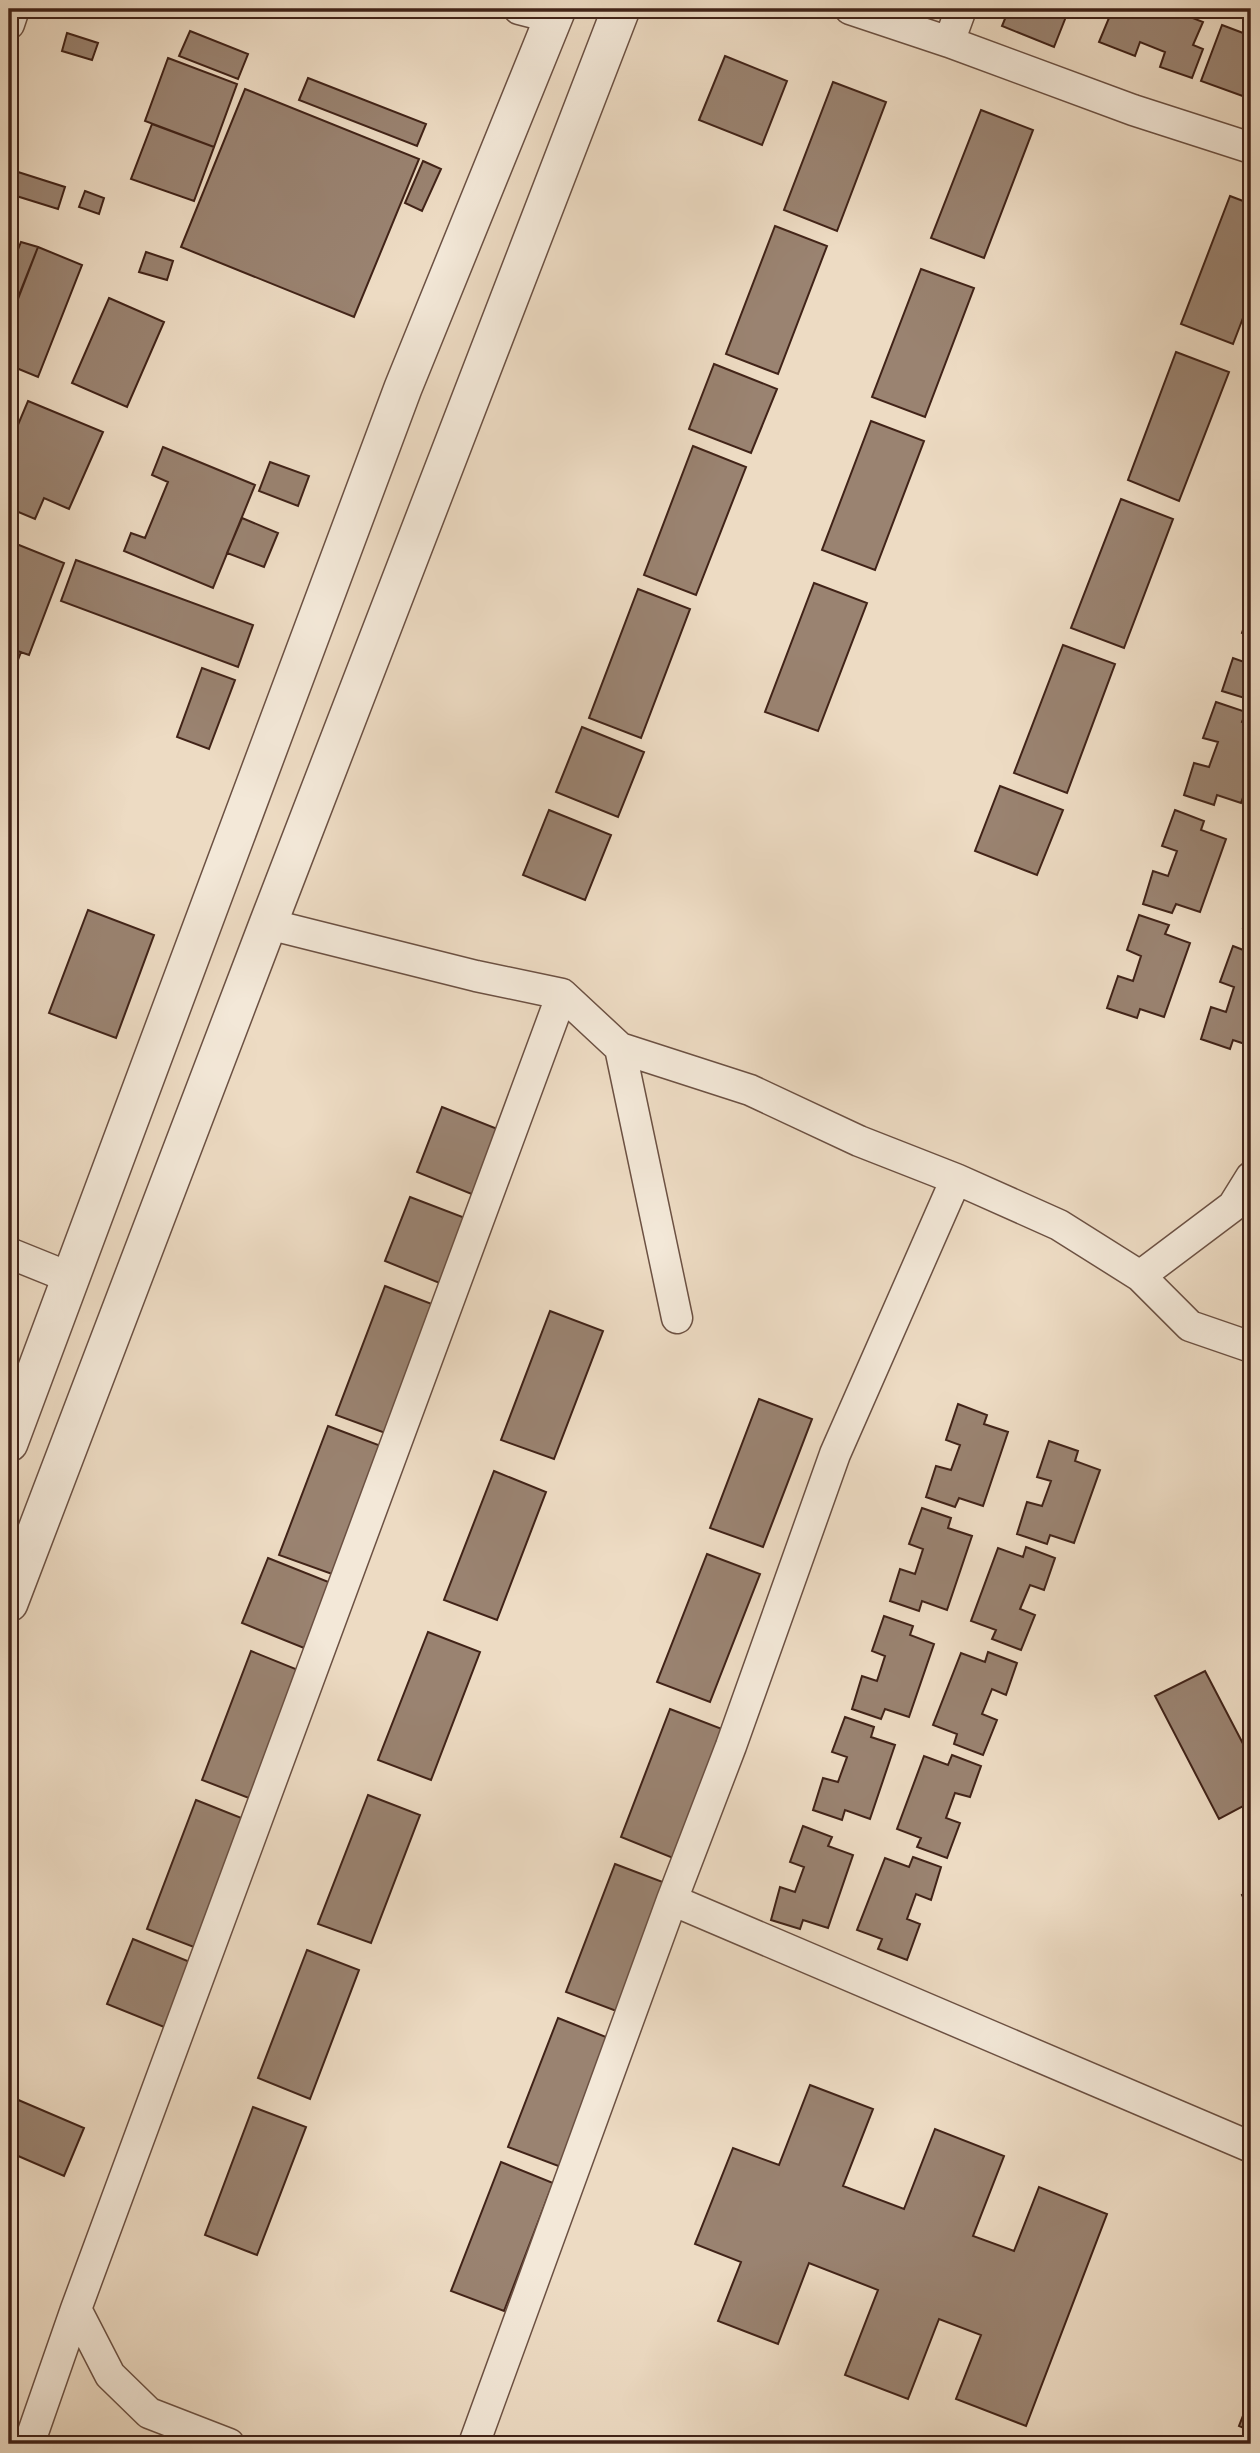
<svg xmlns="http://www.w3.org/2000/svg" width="1260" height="2453" viewBox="0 0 1260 2453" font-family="'Old Standard TT',serif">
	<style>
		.building { fill: #9a8371; stroke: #412318; stroke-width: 2 }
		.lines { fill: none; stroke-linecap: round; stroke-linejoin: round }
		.minor-casing { stroke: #6c5143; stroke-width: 33 }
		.tertiary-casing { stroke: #6c5143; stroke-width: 40 }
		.minor { stroke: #f3e8d8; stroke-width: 30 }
		.tertiary { stroke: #f3e8d8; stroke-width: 37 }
	</style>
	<rect width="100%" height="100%" fill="#eddbc3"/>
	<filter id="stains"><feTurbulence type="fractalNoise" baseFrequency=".00286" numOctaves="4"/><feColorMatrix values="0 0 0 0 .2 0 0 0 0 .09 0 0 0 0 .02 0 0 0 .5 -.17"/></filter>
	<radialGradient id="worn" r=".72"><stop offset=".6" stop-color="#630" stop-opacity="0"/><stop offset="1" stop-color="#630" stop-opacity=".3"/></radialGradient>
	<!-- building -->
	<path class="building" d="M1009,9H1069L1054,47L1002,26Z
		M1124,9H1170L1203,22L1193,45L1203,49L1192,78L1160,67L1165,52L1140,42L1135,56L1099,42L1111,13L1120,17Z
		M1222,25L1251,36V99L1201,81Z
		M190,31L248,54L238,79L179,56Z
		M67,33L98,43L92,60L62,51Z
		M725,56L787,81L762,145L699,120Z
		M168,58L237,84L214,147L145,121Z
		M308,78L426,124L417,146L299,100Z
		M833,82L886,102L837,231L784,210Z
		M245,89L419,159L354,317L181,247Z
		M981,110L1033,130L984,258L931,238Z
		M152,124L214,147L194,201L131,179Z
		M423,161L441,169L422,211L405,203Z
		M18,172L65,187L58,209L10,194Z
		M85,191L104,198L99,214L79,207Z
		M1230,196L1251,204V297L1233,344L1181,324Z
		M775,226L827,246L778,374L726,354Z
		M21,242L38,247L18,299L9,295V249L17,252Z
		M38,247L82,265L38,377L9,365V302L15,305Z
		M146,252L173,261L167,280L139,272Z
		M921,269L974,288L925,417L872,397Z
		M109,298L164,322L127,407L72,383Z
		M1176,352L1229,372L1179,501L1128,480Z
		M714,364L777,389L751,453L689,429Z
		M28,401L103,432L69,509L44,498L35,519L9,508V446Z
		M871,421L924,441L875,570L822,550Z
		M693,446L746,467L696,595L644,575Z
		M163,447L255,485L213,588L124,551L131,533L145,538L168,482L152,475Z
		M270,462L309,476L298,506L259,491Z
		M1121,499L1173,519L1124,648L1071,628Z
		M242,518L278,533L264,567L227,553Z
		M9,541L64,563L29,655L9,648Z
		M76,560L253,625L238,667L61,601Z
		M814,583L867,603L818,731L765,712Z
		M638,589L690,609L641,738L589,718Z
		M1251,606V637L1242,633Z
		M1063,645L1115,664L1067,793L1014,773Z
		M9,648L21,652L9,683Z
		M1251,651V700L1222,691L1233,658L1247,663Z
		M202,668L235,680L209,749L177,737Z
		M1216,702L1246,712L1242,722L1251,725V775L1241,803L1217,795L1214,805L1184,795L1194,763L1209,767L1218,742L1203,738Z
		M582,727L644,752L618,817L556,792Z
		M1000,786L1063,810L1037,875L975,851Z
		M549,810L611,835L585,900L523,875Z
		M1175,810L1204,821L1201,830L1226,839L1200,912L1176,904L1172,913L1143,904L1153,871L1168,876L1177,851L1162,846Z
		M1251,903V930L1243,928Z
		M88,910L154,935L116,1038L49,1013Z
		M1139,915L1169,925L1165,934L1190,943L1164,1017L1140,1009L1137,1018L1107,1008L1118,976L1133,981L1141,956L1127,950Z
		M1233,946L1251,953V1046L1233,1040L1230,1049L1201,1039L1211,1007L1226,1012L1234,987L1220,982Z
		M442,1107L505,1132L479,1197L417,1172Z
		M410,1197L473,1221L447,1286L385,1261Z
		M385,1286L437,1306L388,1434L336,1415Z
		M550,1311L603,1331L554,1459L501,1440Z
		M759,1399L812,1419L763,1547L710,1528Z
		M958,1404L987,1415L984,1424L1008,1432L983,1506L959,1498L955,1507L926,1497L936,1466L951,1470L960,1445L946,1440Z
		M328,1426L381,1446L332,1574L279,1555Z
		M1049,1441L1078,1451L1075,1461L1100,1470L1074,1543L1050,1535L1047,1544L1017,1534L1027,1502L1042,1506L1051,1481L1037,1477Z
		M494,1471L546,1492L497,1620L444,1600Z
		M922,1508L951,1518L948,1528L972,1536L947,1610L922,1601L919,1611L890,1601L900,1569L915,1574L923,1549L909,1544Z
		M1026,1547L1055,1558L1044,1590L1030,1585L1020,1609L1035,1615L1021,1650L992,1639L996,1630L971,1621L998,1548L1023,1557Z
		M707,1554L760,1574L710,1702L657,1682Z
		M268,1558L331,1583L304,1648L242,1623Z
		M884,1616L913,1626L910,1635L934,1644L909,1717L885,1709L881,1719L852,1709L862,1676L877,1681L885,1656L872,1651Z
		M428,1632L480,1652L431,1780L378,1760Z
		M251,1651L303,1672L254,1800L202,1780Z
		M988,1652L1017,1663L1006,1695L992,1689L982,1714L997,1720L983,1755L954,1744L957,1734L933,1725L961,1653L985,1662Z
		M1205,1671L1251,1759V1802L1219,1819L1155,1696Z
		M670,1709L722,1729L673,1858L621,1837Z
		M845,1717L874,1727L871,1737L895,1745L870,1819L845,1810L842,1820L813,1810L823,1778L838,1782L847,1757L832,1752Z
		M952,1755L981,1766L970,1797L955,1793L946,1818L960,1823L947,1858L917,1847L921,1838L897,1829L924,1756L948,1765Z
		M368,1795L420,1815L371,1943L318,1924Z
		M196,1800L249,1821L199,1949L147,1929Z
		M803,1826L832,1837L828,1846L853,1855L828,1928L803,1920L800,1929L771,1920L780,1887L795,1892L804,1867L790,1862Z
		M913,1857L941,1867L931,1900L916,1894L907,1919L920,1924L907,1960L878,1949L882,1939L857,1930L885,1858L909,1867Z
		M615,1864L668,1884L619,2012L566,1992Z
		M1251,1890V1913L1242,1895Z
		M133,1939L195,1964L169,2029L107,2004Z
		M307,1950L359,1970L310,2099L258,2078Z
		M558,2018L611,2039L561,2167L508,2147Z
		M810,2085L873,2109L843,2186L904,2209L935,2129L1004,2156L973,2236L1014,2251L1039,2187L1107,2214L1026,2426L956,2399L981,2335L939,2319L908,2399L845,2375L878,2290L809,2263L778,2344L718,2321L741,2262L695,2244L733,2148L779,2165Z
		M9,2096L84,2128L64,2176L9,2152Z
		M253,2107L306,2127L257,2255L205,2235Z
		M501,2162L553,2183L504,2311L451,2291Z
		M1251,2395V2431L1239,2426Z"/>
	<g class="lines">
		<defs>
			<path id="minor" d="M519,9L554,18
				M850,9L949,42L1133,110L1251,148
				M9,24L14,9
				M949,42L961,9
				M268,924L476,976L562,994L620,1048L750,1090L859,1141L956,1179L1059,1225L1140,1276L1190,1326L1251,1347
				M620,1048L677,1318
				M9,1253L71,1278
				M1140,1276L1233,1206L1251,1177
				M672,1900L1251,2147
				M76,2309L110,2375L149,2413L229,2444
				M29,2444L76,2309L562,994
				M474,2444L672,1900L731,1746L835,1454L956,1179"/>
			<path id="tertiary" d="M9,1443L403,388L557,9
				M9,1603L268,924L621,9"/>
		</defs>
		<!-- minor casing -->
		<use href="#minor" class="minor-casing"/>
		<!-- tertiary casing -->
		<use href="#tertiary" class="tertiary-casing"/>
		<!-- minor -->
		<use href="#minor" class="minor"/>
		<!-- tertiary -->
		<use href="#tertiary" class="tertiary"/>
	</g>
	<!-- margin -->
	<rect width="1260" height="2453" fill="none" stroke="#eddbc3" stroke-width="35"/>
	<rect x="10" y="10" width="1239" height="2432" fill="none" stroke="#412318" stroke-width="3.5"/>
	<rect x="18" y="18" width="1225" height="2418" fill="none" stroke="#412318" stroke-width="2"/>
	<rect width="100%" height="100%" filter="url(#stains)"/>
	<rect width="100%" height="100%" fill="url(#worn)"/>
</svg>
